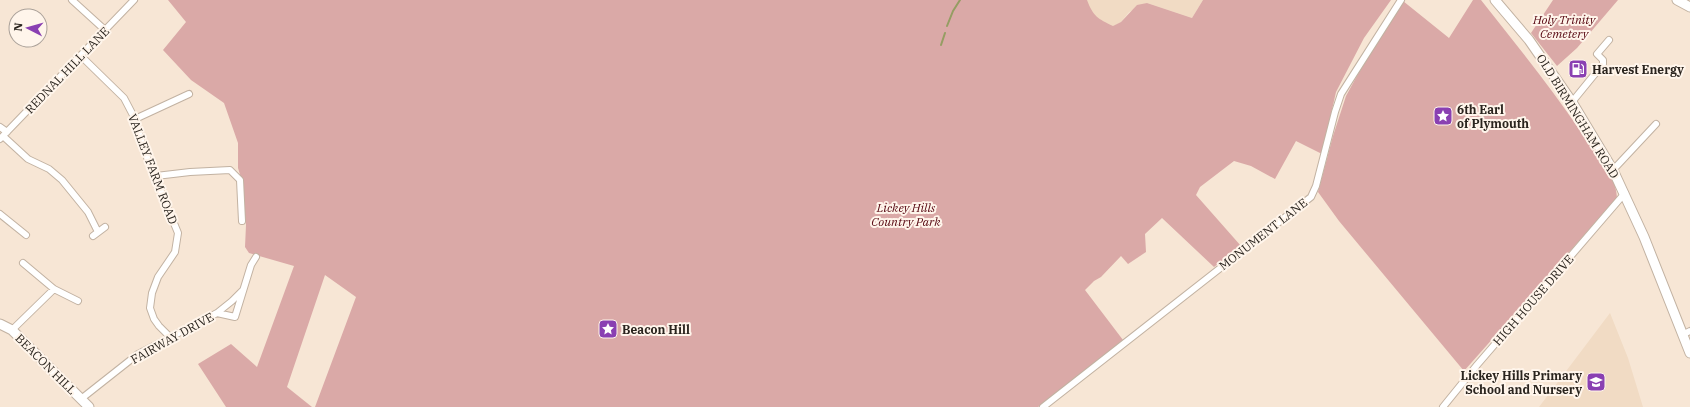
<svg xmlns="http://www.w3.org/2000/svg" width="1690" height="407" viewBox="0 0 1690 407" font-family="'IBM Plex Serif',serif">
	<style>
		.built { fill: #f1dbc4 }
		.green { fill: #daa9a7 }
		.lines { fill: none; stroke-linecap: round; stroke-linejoin: round }
		.stream { stroke: #959d63; stroke-width: 2 }
		.street-casing { stroke: #c2b2a2; stroke-width: 8 }
		.secondary-casing { stroke: #c2b2a2; stroke-width: 11 }
		.street { stroke: #fff; stroke-width: 6 }
		.secondary { stroke: #fff; stroke-width: 9 }
		.labels { text-anchor: middle; dominant-baseline: central; stroke-width: 4; stroke-linejoin: round; paint-order: stroke }
		.park-label { font-size: 12px; font-style: italic; fill: #570711; stroke: #fff5eb }
		.poi-label { font-size: 12px; font-weight: bold; fill: #2a241e; stroke: #fff5eb; text-anchor: start }
		.street-label { font-size: 12px; fill: #2a241e; stroke: #fff5eb }
	</style>
	<rect width="100%" height="100%" fill="#f7e6d5"/>
	<!-- built -->
	<path class="built" d="M1043,0H1203L1192,18L1147,3L1129,12L1121,22L1112,27Z
		M1610,313L1628,358L1643,407H1539Z"/>
	<!-- green -->
	<path class="green" d="M168,0H1087C1093,16 1098,19 1113,26L1121,22L1137,5L1147,3L1192,18L1203,0H1391L1364,38L1336,92L1322,154L1296,141L1275,179L1251,166L1234,161L1200,187L1196,195L1241,246L1214,267L1162,218L1145,234L1146,252L1128,264L1121,256L1101,277L1094,281L1085,290L1123,340L1054,396L1038,407H315L356,297L325,275L287,387L312,407H226L198,364L231,344L257,367L294,266L249,253L245,247L246,225L241,178L238,168V143L224,103L191,80L163,50L186,22Z
		M1473,0H1481C1515,43 1550,86 1581,132C1595,151 1616,173 1617,198L1464,371L1339,221L1318,192L1333,136L1346,96L1358,74L1403,1L1449,38Z
		M1553,0H1618L1577,48L1557,66L1531,33Z"/>
	<g class="lines">
		<!-- stream -->
		<path class="stream" d="M947,26L953,11L960,0
			M941,45L945,33"/>
		<defs>
			<path id="street" d="M72,0L105,30
				M81,56L124,98L135,119L144,150L178,233L175,252L158,277L152,293L150,308L154,319L159,326L170,337
				M1572,102L1603,64V60L1597,54L1609,40
				M135,119L189,94
				M0,127L7,132
				M3,136L28,159L49,169L62,180L88,212L98,232
				M0,139L134,0
				M1613,170L1656,124
				M156,176L190,172L230,170L240,180L242,221
				M0,214L26,235
				M93,236L105,227
				M23,263L54,289L78,301
				M217,313L232,301L243,290
				M12,330L54,289
				M1682,335L1690,331
				M81,399L138,354L217,313L235,317L251,265L256,257
				M1043,407L1311,197L1316,186L1335,112L1341,94L1401,0
				M1443,407L1477,365L1625,193"/>
			<path id="secondary" d="M1495,0L1529,40L1572,102L1613,170L1644,237L1690,353
				M1677,0L1690,7
				M0,324L12,330L89,407"/>
		</defs>
		<!-- street casing -->
		<use href="#street" class="street-casing"/>
		<!-- secondary casing -->
		<use href="#secondary" class="secondary-casing"/>
		<!-- street -->
		<use href="#street" class="street"/>
		<!-- secondary -->
		<use href="#secondary" class="secondary"/>
	</g>
	<!-- icons -->
	<defs>
		<symbol id="fuel-square" viewBox="-11 -11 22 22"><rect x="-9" y="-9" width="18" height="18" rx="4" fill="#8a40b2" stroke="#fff5eb"/><path d="M-5.5-6h7V0h2V4h1.3V-2.5L3-4.5l.8-.8L6-3V5H2.5V1h-1V6h-7ZM-4.2-4.7v3.2H.2V-4.7Z" fill="#fff"/></symbol>
		<symbol id="sight-square" viewBox="-11 -11 22 22"><rect x="-9" y="-9" width="18" height="18" rx="4" fill="#8a40b2" stroke="#fff5eb"/><path d="M0-6L1.8-2.2L6-1.7L2.9 1.2L3.7 5.4L0 3.3L-3.7 5.4L-2.9 1.2L-6-1.7L-1.8-2.2Z" fill="#fff"/></symbol>
		<symbol id="school-square" viewBox="-11 -11 22 22"><rect x="-9" y="-9" width="18" height="18" rx="4" fill="#8a40b2" stroke="#fff5eb"/><path d="M0-5L7-2L0 1L-7-2ZM-4 1L0 2.5L4 1V4Q0 6-4 4Z" fill="#fff"/></symbol>
	</defs>
	<g fill-rule="evenodd">
		<use href="#fuel-square" x="1567" y="58" width="22" height="22"/>
		<use href="#sight-square" x="1432" y="105" width="22" height="22"/>
		<use href="#sight-square" x="597" y="318" width="22" height="22"/>
		<use href="#school-square" x="1585" y="371" width="22" height="22"/>
	</g>
	<g class="labels">
		<!-- park labels -->
		<g class="park-label">
			<text x="1564" y="19">Holy Trinity<tspan x="1564" dy="14">Cemetery</tspan></text>
			<text x="906" y="207">Lickey Hills<tspan x="906" dy="14">Country Park</tspan></text>
		</g>
		<!-- poi labels -->
		<g class="poi-label">
			<text x="1592" y="69">Harvest Energy</text>
			<text x="1457" y="109">6th Earl<tspan x="1457" dy="14">of Plymouth</tspan></text>
			<text x="622" y="329">Beacon Hill</text>
			<text x="1582" y="375" text-anchor="end">Lickey Hills Primary<tspan x="1582" dy="14">School and Nursery</tspan></text>
		</g>
		<!-- street labels -->
		<g class="street-label">
			<text transform="translate(67 70) rotate(-46)">REDNAL HILL LANE</text>
			<text transform="translate(1578 116) rotate(58)">OLD BIRMINGHAM ROAD</text>
			<text transform="translate(153 169) rotate(69)">VALLEY FARM ROAD</text>
			<text transform="translate(1263 234) rotate(-38)">MONUMENT LANE</text>
			<text transform="translate(1533 300) rotate(-49)">HIGH HOUSE DRIVE</text>
			<text transform="translate(172 338) rotate(-29)">FAIRWAY DRIVE</text>
			<text transform="translate(46 364) rotate(45)">BEACON HILL</text>
		</g>
	</g>
	<!-- north arrow -->
	<g transform="translate(28 28) rotate(276)"><circle r="19" fill="#fff5eb" stroke="#aaa199"/>
	<path d="M0-3L7 15L0 10L-7 15Z" fill="#8a40b2"/>
	<text y="-6" font-size="11" font-weight="bold" text-anchor="middle" fill="#2a241e">N</text>
	</g>
</svg>
